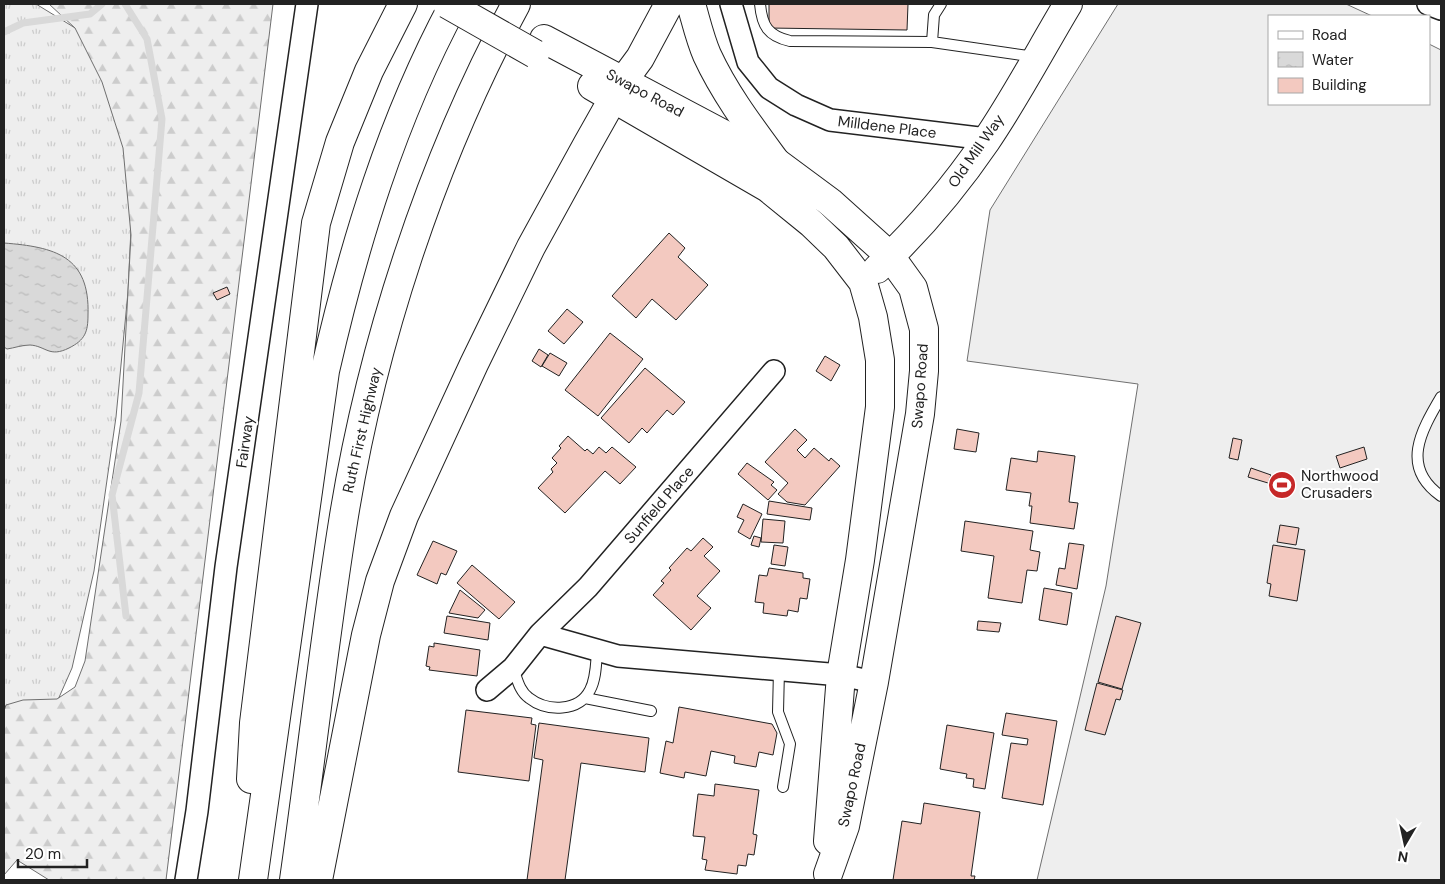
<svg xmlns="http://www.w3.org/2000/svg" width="1445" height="884" viewBox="0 0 1445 884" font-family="'DM Sans',sans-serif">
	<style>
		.grass { fill: url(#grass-tufts); stroke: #6f6f6f }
		.forest { fill: url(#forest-firs); stroke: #6f6f6f }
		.pitch { fill: #eee; stroke: #6f6f6f }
		.water { fill: url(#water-ripples); stroke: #6f6f6f }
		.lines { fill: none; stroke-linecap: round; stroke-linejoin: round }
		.stream { stroke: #d9d9d9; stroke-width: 7 }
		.building { fill: #f3c9c0; stroke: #222 }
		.lane-casing { stroke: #222; stroke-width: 12 }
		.street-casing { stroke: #222; stroke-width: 24 }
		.secondary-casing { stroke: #222; stroke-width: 30 }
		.highway-casing { stroke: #222; stroke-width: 30 }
		.lane { stroke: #fff; stroke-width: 10 }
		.street { stroke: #fff; stroke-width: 21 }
		.secondary { stroke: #fff; stroke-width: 28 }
		.highway { stroke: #fff; stroke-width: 28 }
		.secondary-bridge-casing { stroke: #222; stroke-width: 30; stroke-linecap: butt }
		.secondary-bridge { stroke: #fff; stroke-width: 28 }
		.labels { text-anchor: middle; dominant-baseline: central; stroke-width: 4; stroke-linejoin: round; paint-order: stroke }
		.street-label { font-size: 15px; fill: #222; stroke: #fff }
		.poi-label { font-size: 15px; fill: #222; stroke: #fff; text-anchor: start }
	</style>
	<defs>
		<pattern id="grass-tufts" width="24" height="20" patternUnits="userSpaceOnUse" patternTransform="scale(1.25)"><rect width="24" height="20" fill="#eee"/><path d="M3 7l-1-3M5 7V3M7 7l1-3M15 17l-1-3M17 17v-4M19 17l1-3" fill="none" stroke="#ccc"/></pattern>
		<pattern id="forest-firs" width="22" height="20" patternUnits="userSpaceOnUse" patternTransform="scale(1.25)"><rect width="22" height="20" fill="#eee"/><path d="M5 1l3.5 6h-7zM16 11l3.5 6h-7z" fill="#ccc"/></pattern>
		<pattern id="water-ripples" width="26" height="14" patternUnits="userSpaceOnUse" patternTransform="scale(1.25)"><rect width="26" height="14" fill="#d9d9d9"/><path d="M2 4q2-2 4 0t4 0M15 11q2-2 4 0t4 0" fill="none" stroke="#bababa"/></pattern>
	</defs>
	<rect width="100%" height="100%" fill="#fff"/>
	<!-- grass -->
	<path class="grass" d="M4,4H36L98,42L133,186L128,292L116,417L94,571L72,668L4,822Z"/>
	<!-- forest -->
	<path class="forest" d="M49,4H273L166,880H49L17,860L4,875V711L6,705L23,700L57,699L75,687L85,661L121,421L131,235L123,148L102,82L75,28Z"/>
	<!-- pitch -->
	<path class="pitch" d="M1118,4H1346L1372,16H1269V104H1429V44L1441,50V880H1037L1106,586L1138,384L967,361L990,210Z"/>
	<!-- water -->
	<path class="water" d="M4,243C55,247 90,256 88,315C88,332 85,340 69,348C49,358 46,346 30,345C22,345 14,348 7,349L4,347Z"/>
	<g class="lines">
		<!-- stream -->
		<path class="stream" d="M125,4L147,39L162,119L139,393L112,495L126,616
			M4,32L23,23L90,14L102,4"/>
	</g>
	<!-- building -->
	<path class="building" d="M769,4H908L907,30L769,28Z
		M669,233L685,248L678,257L708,285L676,320L652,299L636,318L612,296Z
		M227,287L230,294L217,300L213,293Z
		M567,309L583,322L564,344L548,331Z
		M610,333L643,359L598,416L565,390Z
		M539,349L548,355L541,367L532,361Z
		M550,353L567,363L559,376L542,366Z
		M825,356L840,365L831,381L816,371Z
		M645,368L685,402L673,415L667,410L647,433L642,428L629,443L601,418Z
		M795,429L807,440L797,450L805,458L814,448L829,461L831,458L840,466L805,505L787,502L778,494L788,483L765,462Z
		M957,429L979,433L976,452L954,449Z
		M568,436L585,451L587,449L593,454L599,447L606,453L612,447L636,467L620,484L605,471L565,513L538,488L553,472L551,469L557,463L552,458L561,448L559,446Z
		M1233,438L1242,440L1238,460L1229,458Z
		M1364,447L1367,459L1340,468L1336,456Z
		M1038,451L1075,456L1069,502L1078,503L1074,529L1030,523L1032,506H1029L1031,493L1006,490L1011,458L1037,462Z
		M747,463L774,482L771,485L777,490L768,500L738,474Z
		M1251,468L1271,475L1268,483L1248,477Z
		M769,501L812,508L810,520L767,514Z
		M743,504L762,514L750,539L738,532L744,520L737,517Z
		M763,519L785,521L783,543L761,542Z
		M965,521L1033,531L1030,550L1040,552L1037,571L1027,570L1022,603L988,598L994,556L961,551Z
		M1280,525L1299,528L1296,545L1277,542Z
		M754,536L761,538L759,547L751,545Z
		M703,538L713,547L704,556L720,571L697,596L711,608L691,630L653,595L664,583L661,581L671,570L669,568L687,548L691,551Z
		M433,541L457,551L446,575L441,573L437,584L417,575Z
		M1069,543L1084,545L1077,589L1056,585L1059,568L1065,569Z
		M774,545L788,547L785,566L771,564Z
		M1273,545L1305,550L1297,601L1269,596L1271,584L1267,583Z
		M472,565L515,602L499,619L457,583Z
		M769,568L803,573V578L810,579L807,599L800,598L798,612L788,610L787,616L763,613L764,603L755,602L759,575L767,576Z
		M1044,588L1072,593L1067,625L1039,620Z
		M460,590L485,610L478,618L449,613Z
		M447,616L490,623L488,640L444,633Z
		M1116,616L1141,623L1122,689L1098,682Z
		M978,621L1001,623L999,632L977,630Z
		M434,643L480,650L477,676L429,670L430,667L426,666L429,646L434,647Z
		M1097,683L1123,690L1120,700L1116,699L1105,735L1085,730Z
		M679,707L772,724L777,733L773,755L759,752L756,767L734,763L735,756L711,751L706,776L685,772L684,778L660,773L666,741L673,743Z
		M466,710L532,718L531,724L536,725L529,781L458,772Z
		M1006,713L1057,721L1043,805L1002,798L1011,743L1027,745L1028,739L1002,735Z
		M539,723L649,738L645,772L581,763L565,880H527L543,760L534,758Z
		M947,725L994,733L985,789L973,787L974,779L966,778L967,774L940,769Z
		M715,784L759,790L753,834L757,835L754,855L748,854L746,866L738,865L737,874L705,870L707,860L702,859L705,837L693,836L698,794L714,796Z
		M924,803L980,812L971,876H975L974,880H893L902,821L921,824Z"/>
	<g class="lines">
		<defs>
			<path id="lane" d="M760,4C762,26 768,36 790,41L932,42L1035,57
				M932,42L934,15L941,4
				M1441,397C1421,431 1400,467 1441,496
				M513,668C517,678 519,691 529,698C547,712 579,712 590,690C596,679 596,664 597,652
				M779,670L778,712L790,744L783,787
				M585,698L651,711"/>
			<path id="street" d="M731,4L748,62L769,88L796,105L830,120L987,139
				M1428,4L1441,9
				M774,371L588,587L540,634L618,656L841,675L874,682
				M487,690L513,668L540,634
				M186,880L197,811L226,567L307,4"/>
			<path id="secondary" d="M544,39L776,162L830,202L890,256L913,288L924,329V371L920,414L874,682L845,826L828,874
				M592,86L768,188L811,223L836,247L863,282L873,317L880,360V407L860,560L841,675L828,841
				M877,269C918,230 954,188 986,141C1016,97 1041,49 1068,4"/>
			<path id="highway" d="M691,4C696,21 700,39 707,55C725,94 751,128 776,162
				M251,779L254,723L316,223L340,142L369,71L403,4
				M253,880L325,371C354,244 392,119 454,4
				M294,880C311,761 324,641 343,522C371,346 431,161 516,4
				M318,880L366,635L380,581L404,516L474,364L531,247L587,145L623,81L640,58L669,4"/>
		</defs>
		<!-- lane casing -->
		<use href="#lane" class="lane-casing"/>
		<!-- street casing -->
		<use href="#street" class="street-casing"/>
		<!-- secondary casing -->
		<use href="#secondary" class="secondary-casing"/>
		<!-- highway casing -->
		<use href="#highway" class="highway-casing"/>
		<!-- lane -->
		<use href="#lane" class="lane"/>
		<!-- street -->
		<use href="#street" class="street"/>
		<!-- secondary -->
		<use href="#secondary" class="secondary"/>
		<!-- highway -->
		<use href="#highway" class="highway"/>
		<defs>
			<path id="secondary-bridge" d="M447,4L535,54"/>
		</defs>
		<!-- secondary-bridge casing -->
		<use href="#secondary-bridge" class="secondary-bridge-casing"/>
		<!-- secondary-bridge -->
		<use href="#secondary-bridge" class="secondary-bridge"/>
	</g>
	<!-- icons -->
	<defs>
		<symbol id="stadium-disc" viewBox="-11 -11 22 22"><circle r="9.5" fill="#c62828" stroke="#fff"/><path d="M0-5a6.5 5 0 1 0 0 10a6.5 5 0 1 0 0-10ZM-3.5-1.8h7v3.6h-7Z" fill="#fff"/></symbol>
	</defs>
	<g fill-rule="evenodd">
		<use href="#stadium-disc" x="1266" y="469" width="32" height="32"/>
	</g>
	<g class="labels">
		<!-- street labels -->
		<g class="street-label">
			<text transform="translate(645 93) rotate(28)">Swapo Road</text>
			<text transform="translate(887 127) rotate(7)">Milldene Place</text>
			<text transform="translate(976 151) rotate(-55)">Old Mill Way</text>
			<text transform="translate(920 386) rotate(-86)">Swapo Road</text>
			<text transform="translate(362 430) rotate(-77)">Ruth First Highway</text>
			<text transform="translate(245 442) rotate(-82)">Fairway</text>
			<text transform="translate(659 505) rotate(-49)">Sunfield Place</text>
			<text transform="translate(852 785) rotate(-78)">Swapo Road</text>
		</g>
		<!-- poi labels -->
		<g class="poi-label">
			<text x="1301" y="476">Northwood<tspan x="1301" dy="17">Crusaders</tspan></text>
		</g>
	</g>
	<!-- border -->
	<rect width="1445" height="884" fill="none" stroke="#222222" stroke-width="10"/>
	<!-- legend -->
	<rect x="1268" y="15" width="162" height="90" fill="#ffffff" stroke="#a7a7a7"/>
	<rect x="1278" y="31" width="25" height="8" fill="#ffffff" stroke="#a7a7a7"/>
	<text x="1312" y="40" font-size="15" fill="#222222">Road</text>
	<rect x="1278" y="52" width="25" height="15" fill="url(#water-ripples)" stroke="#a7a7a7"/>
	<text x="1312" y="65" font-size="15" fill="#222222">Water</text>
	<rect x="1278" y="78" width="25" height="15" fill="#f3c9c0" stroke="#a7a7a7"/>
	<text x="1312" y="90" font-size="15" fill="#222222">Building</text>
	<!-- north arrow -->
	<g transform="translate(1405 844) rotate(189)" stroke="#ffffff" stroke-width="4" paint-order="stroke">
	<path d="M0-4L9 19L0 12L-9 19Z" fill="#222222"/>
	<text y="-8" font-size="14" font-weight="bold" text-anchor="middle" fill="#222222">N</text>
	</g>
	<!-- scale -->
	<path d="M18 859v8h69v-8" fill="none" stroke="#222222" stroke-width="2.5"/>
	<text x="25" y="859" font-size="15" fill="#222222" stroke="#ffffff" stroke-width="4" paint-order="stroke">20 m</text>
</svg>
